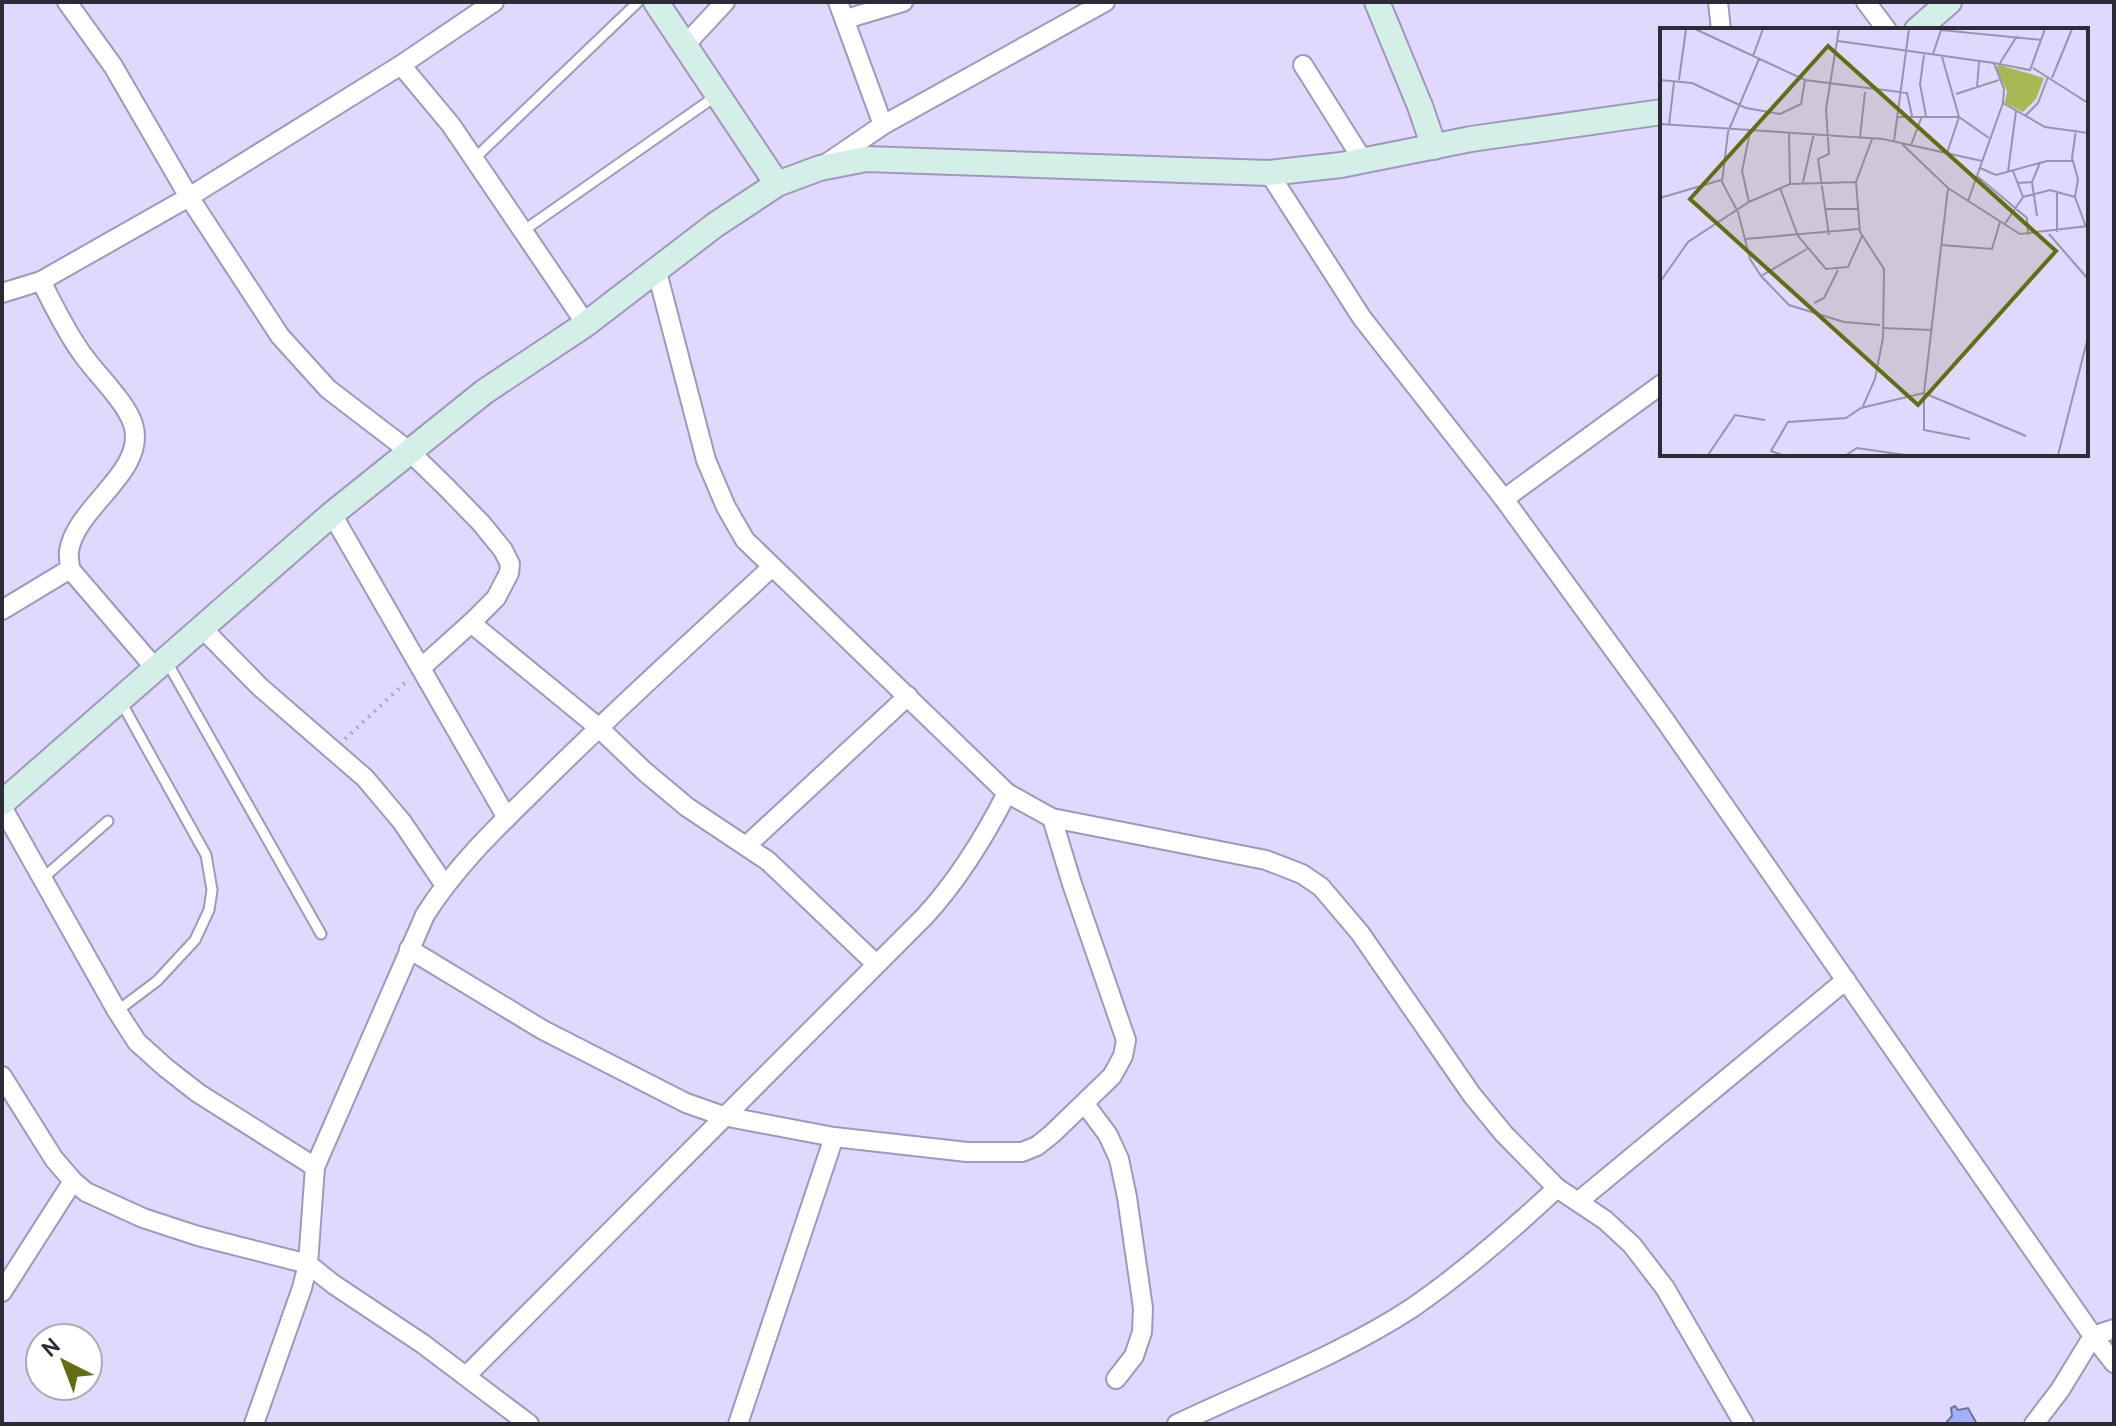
<svg xmlns="http://www.w3.org/2000/svg" width="2116" height="1426" viewBox="0 0 2116 1426" font-family="Overpass,sans-serif">
	<rect width="100%" height="100%" fill="#e1d8fd"/>
	<path fill="#a3aff7" stroke="#6c7393" stroke-width="2" d="M1955,1406L1958,1410L1968,1408L1977,1424H1945L1952,1416L1951,1408Z"/>
	<g fill="none" stroke-linecap="round" stroke-linejoin="round">
		<defs>
			<g id="lane">
				<path d="M474,159L638,2"/>
				<path d="M523,231L716,96"/>
				<path d="M167,662L321,934"/>
				<path d="M42,879L108,821"/>
				<path d="M117,1011L157,981L195,940L209,910L212,890L206,855L120,700"/>
			</g>
			<g id="street">
				<path d="M67,2L113,66L189,197L280,336L328,389L409,451L445,486L481,523L503,550L510,564L509,573L496,598L471,623L598,727L644,771L687,807L768,861L876,964"/>
				<path d="M838,2L883,125"/>
				<path d="M1718,2L1721,30"/>
				<path d="M1866,2L1887,30"/>
				<path d="M846,19L903,2"/>
				<path d="M685,45L725,2"/>
				<path d="M401,65L451,125L586,324"/>
				<path d="M1303,65L1364,162"/>
				<path d="M827,163L883,125L1105,2"/>
				<path d="M1269,173L1362,318L1504,499L1664,719L2093,1336L2060,1390L2034,1424"/>
				<path d="M657,272L706,460L726,507L745,540L1007,793L1052,818L1266,860L1302,874L1321,887L1360,933L1472,1095L1504,1134L1557,1188L1605,1220L1632,1245L1665,1288L1744,1424"/>
				<path d="M2,293L41,281L189,197L401,65L494,2"/>
				<path d="M1504,499L1662,384"/>
				<path d="M332,514L507,818"/>
				<path d="M70,569L155,668"/>
				<path d="M2,610L70,569C70,563 68,556 69,551C76,506 148,471 133,424C126,402 97,375 83,355C66,332 54,306 41,281"/>
				<path d="M201,627L260,687L365,778L402,822L444,884"/>
				<path d="M422,667L471,623"/>
				<path d="M2,807L117,1011L137,1042L166,1068L198,1093L315,1167"/>
				<path d="M746,846L908,696"/>
				<path d="M409,949L543,1030L686,1103L723,1116L834,1137L967,1152H1022L1037,1146L1052,1134L1112,1076L1123,1056L1126,1040L1072,884L1052,818"/>
				<path d="M2,1076L54,1159L73,1181L86,1192L143,1218L198,1236L308,1264L333,1284L423,1344L529,1424"/>
				<path d="M1085,1104L1108,1135L1119,1159L1127,1197L1143,1308L1142,1332L1134,1356L1116,1379"/>
				<path d="M1579,1201L1846,980"/>
				<path d="M2,1292L73,1181"/>
				<path d="M2114,1329L2093,1336L2114,1363"/>
				<path d="M466,1376L925,916C959,879 984,838 1007,793"/>
				<path d="M254,1424L302,1288L308,1264L315,1167L425,915C456,866 497,827 538,787C614,711 693,640 771,568"/>
				<path d="M738,1424L834,1137"/>
				<path d="M1177,1424C1255,1387 1340,1355 1412,1308C1464,1272 1511,1231 1557,1188"/>
			</g>
			<g id="secondary">
				<path d="M656,2L777,184"/>
				<path d="M1377,2L1420,106L1434,147"/>
				<path d="M1917,30L1949,2"/>
				<path d="M2,803L332,514L484,392L586,324L715,225L777,184L820,168L866,159L1269,173L1341,165L1471,139L1662,112"/>
			</g>
		</defs>
		<use href="#lane" stroke="#a098bb" stroke-width="13"/>
		<use href="#street" stroke="#a098bb" stroke-width="22"/>
		<use href="#secondary" stroke="#a098bb" stroke-width="28"/>
		<path stroke="#aaa3c1" stroke-width="4" stroke-dasharray="2 6" stroke-linecap="butt" d="M345,739L409,679"/>
		<use href="#lane" stroke="#fff" stroke-width="9"/>
		<use href="#street" stroke="#fff" stroke-width="18"/>
		<use href="#secondary" stroke="#d4eee8" stroke-width="24"/>
	</g>
	<g transform="translate(1660 28)">
		<rect width="428" height="428" fill="#e1d8fd"/>
		<path d="M339,37L384,50L376,71L363,84L345,75L347,63L335,40Z" fill="#a9b754"/>
		<path fill="none" stroke="#9993af" stroke-width="2" d="M35,1L145,52L247,65L252,88M178,13L334,35M273,26L281,2L382,12M264,27L260,56L266,88M93,28L103,1M282,29L299,89L287,125M99,31L68,104L62,154L78,184L90,231L101,248L147,221M340,35L357,8M373,40L428,75M392,50L412,1M0,52L32,55L86,80L120,86L141,76L145,52M19,52L26,1M317,59L319,34M296,66L339,52M343,75L385,99L428,105M365,88L378,75L388,49M237,89H299L329,110M0,96L223,111L322,133M9,97L14,54M416,102L412,130L418,151L415,169L426,199M129,105L130,156M200,109L205,64M234,113L249,1M242,116L288,160L360,206L428,198M251,117L262,88M320,140L336,147L387,133H412M348,144L356,83M317,148L367,190L368,207M143,154L154,105M372,154L377,188M357,155L372,154L380,135M120,160L138,208L166,241L188,239L202,208M363,169L390,162L415,169M0,170L61,152M308,173L343,75L344,61L334,35L370,42L385,1M89,174L82,143L90,104M166,181H198M344,197L363,169L353,143M397,204V164M389,206L428,251M169,207L158,131L169,126L166,81L179,1M85,211L199,201M282,217L332,221L340,194M101,248L129,277L184,294L220,297M0,254L28,214L89,174L130,156L196,154M154,275L164,270L178,242M222,300L272,302M203,378L215,351L223,310L224,241L200,204L196,154L212,111M310,411L264,402V365L366,408M48,427L75,387L105,392M122,427L111,423L128,394L186,390L201,380L264,365L288,160M186,427L197,420L245,427M398,427L428,309"/>
		<path fill="#636d14" fill-opacity="0.15" stroke="#636d14" stroke-width="4" d="M168,18L396,223L258,377L30,171Z"/>
		<rect width="428" height="428" fill="none" stroke="#2e2b39" stroke-width="4"/>
	</g>
	<rect width="2116" height="1426" fill="none" stroke="#2e2b39" stroke-width="8"/>
	<g transform="translate(64 1362) rotate(318)"><circle r="38" fill="#ffffff" stroke="#abaab0" stroke-width="2"/>
	<path d="M0-6L14 30L0 20L-14 30Z" fill="#636d14"/>
	<text y="-12" font-size="22" font-weight="bold" text-anchor="middle" fill="#2e2b39">N</text>
	</g>
</svg>
